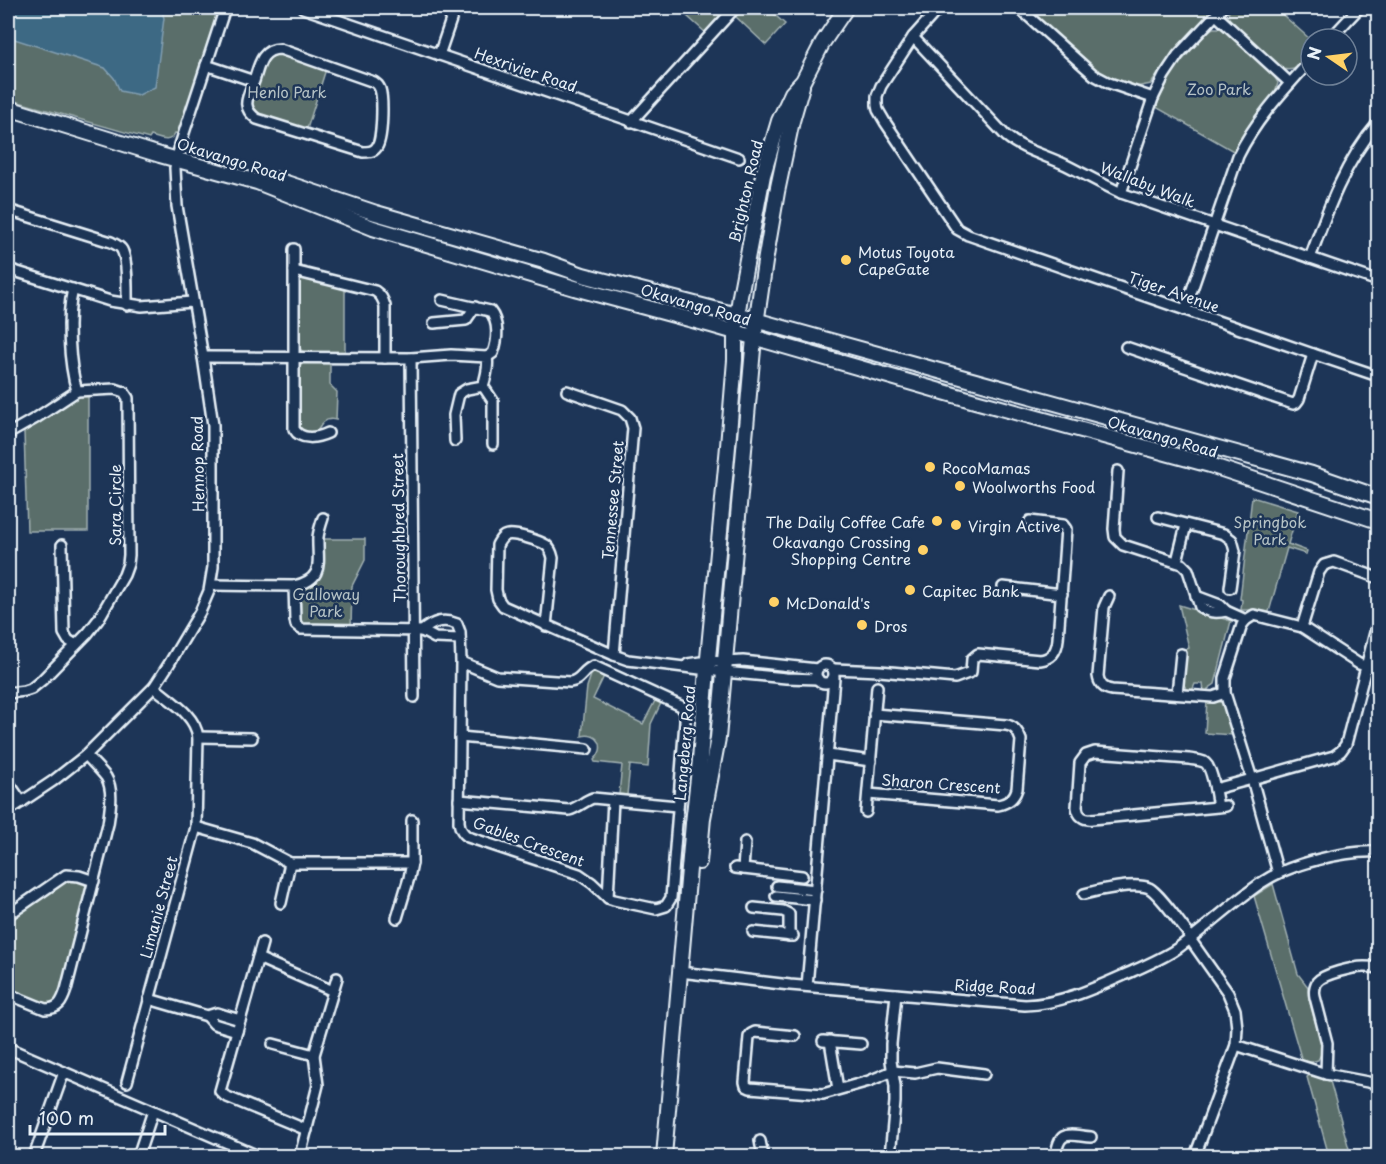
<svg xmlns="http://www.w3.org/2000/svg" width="1386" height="1164" viewBox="0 0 1386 1164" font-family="'Playpen Sans',sans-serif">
	<rect width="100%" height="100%" fill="#1d3557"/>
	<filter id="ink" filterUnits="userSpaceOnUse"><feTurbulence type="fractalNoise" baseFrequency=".0167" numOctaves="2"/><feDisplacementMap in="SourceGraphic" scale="12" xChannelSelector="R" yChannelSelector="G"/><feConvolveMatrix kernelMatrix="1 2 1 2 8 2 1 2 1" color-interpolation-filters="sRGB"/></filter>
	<g filter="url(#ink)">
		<g fill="#5a6e6a" stroke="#a1b0b1" stroke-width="1.5">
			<path d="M8,8H222L179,134L175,133C170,144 161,139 151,136L149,139L8,99Z"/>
			<path d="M678,8H729L706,33Z"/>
			<path d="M744,8H767L785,24L766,45L735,16Z"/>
			<path d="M1026,8H1215L1167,61L1151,84L1136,87L1100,73Z"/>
			<path d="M1230,8H1275L1311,40V53C1303,62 1296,73 1283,69L1231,24L1228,15Z"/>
			<path d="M1213,28H1220L1226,31L1273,74L1278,83L1275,92L1252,121L1235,152L1156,107L1172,72L1208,31Z"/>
			<path d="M275,54H281L326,69L306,132L259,117L252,111V101L265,62L269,57Z"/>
			<path d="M305,277L345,288V353H307L302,351L298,345V283L301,279Z"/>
			<path d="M330,361V385L337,392L336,420C325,417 321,424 317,432L305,434L298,428L299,368L303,363L306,362Z"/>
			<path d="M88,394V531H27L24,431L74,398Z"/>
			<path d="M1252,497L1298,511L1288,544L1307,551L1306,554L1287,548L1269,612L1257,610H1241L1242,600L1240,599Z"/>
			<path d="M321,539H365V560L352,586L351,626L304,625C298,619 296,599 301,592C305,587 312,583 317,579Z"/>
			<path d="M1179,605L1231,621L1215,684L1208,689V692H1204L1203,684H1195L1192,691L1187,689L1183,684L1185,650L1189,648Z"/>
			<path d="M596,670L605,674L593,699L643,724L656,699L662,701L651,724L648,767L630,765L627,795L619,794L622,765L595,762L594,760C607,748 599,732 582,736L587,687L592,672L596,673Z"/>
			<path d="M1207,700L1219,701L1223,704L1233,735L1205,733Z"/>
			<path d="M73,879L84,883L88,889L60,998L58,1001L48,1006L8,989V919L63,881Z"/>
			<path d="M1273,884L1298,974L1308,987L1309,999L1321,1042V1054L1318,1060L1312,1062L1302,1061L1254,896Z"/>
			<path d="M1310,1075L1330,1081L1351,1156H1329L1307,1077Z"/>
		</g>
		<path fill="#3e6984" stroke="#829fb2" stroke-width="1.5" d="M8,8H161L164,18L155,87L139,95L120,91L114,78L105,68L8,37Z"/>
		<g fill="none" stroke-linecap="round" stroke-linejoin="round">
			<defs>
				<g id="street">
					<path d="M303,8L739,158"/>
					<path d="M939,8L913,37L881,86L877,96V105L878,110L885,122L957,229L968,235L1313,354L1378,376"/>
					<path d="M1019,8L1094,75L1109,83L1153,98"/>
					<path d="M1216,15L1290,83"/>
					<path d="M913,37L1006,136C1023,150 1045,155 1066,165C1084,174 1102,184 1121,193L1378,281"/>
					<path d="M1330,39L1359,8"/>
					<path d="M439,55L455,8"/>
					<path d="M206,65L254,81C248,97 240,107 257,119L363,152C368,152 373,152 376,148C383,141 383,98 380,89C378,85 378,85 374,82L280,49C261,49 259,66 254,81"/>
					<path d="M631,122L735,8"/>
					<path d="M1121,193L1153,98L1164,76L1178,55L1222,8"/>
					<path d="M8,210L111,242C115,244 120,246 122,250C128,261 127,292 127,305"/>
					<path d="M294,249V429C301,441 317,438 328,433"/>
					<path d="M1310,258C1327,211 1345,161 1378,123"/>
					<path d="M8,269L110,301L142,306L192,302"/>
					<path d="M294,271L375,291C381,295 383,299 385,306V358"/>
					<path d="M73,289C66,317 69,364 77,391"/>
					<path d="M442,300L490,311C499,322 498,340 493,353L487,357"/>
					<path d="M1185,310L1238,156C1256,119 1284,90 1311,60"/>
					<path d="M434,323L466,320L475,307"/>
					<path d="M1126,347L1293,404L1296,403L1299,399L1313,354"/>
					<path d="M203,357L411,358L451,355L487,357C489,367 486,377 483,386L493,401V444"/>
					<path d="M411,358L414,697"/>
					<path d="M567,391L622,410L630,418L633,428L614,655"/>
					<path d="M1378,413L1377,421L1378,427"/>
					<path d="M8,434L36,418L77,391L115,389L124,392L128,398L129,555L128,564L124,575L98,620L88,633L42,680L31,689L25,691L8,693"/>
					<path d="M455,441L454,415L459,394L467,389L483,386"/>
					<path d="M1118,471L1114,529L1115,537L1123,545L1182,564L1188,570L1200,607C1208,613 1217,613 1226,611"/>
					<path d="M1158,517L1224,534L1232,540L1235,551L1230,588"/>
					<path d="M62,545L64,633L68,640L76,645"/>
					<path d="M1177,561L1186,525"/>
					<path d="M211,585L294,586C326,579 317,561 318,537C319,530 321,524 323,518"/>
					<path d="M294,586L295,620L296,625L301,629L422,631C433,622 443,618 457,624L460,632L461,662L459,822C460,829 462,833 468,837L579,874L592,883L608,898L614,900L656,909L666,906L671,898L685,722V712L681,706L594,666C583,669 581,681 570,682L497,677L461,662"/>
					<path d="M1003,587L1062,594"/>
					<path d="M1109,596L1104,607L1098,676C1099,684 1104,689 1112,690L1213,697L1225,693"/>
					<path d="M1196,596L1220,605L1226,611L1246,620"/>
					<path d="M546,626L553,558C552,553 551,549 546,545C540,541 515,533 507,535C502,536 500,540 497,545L496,590L498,599L503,606L614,655L628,660L724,672L786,678L818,679"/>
					<path d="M1302,627L1319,572L1324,565L1334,562L1378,578"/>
					<path d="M422,631L435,638L460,639"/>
					<path d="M688,664L708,661L725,662L743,661L817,669"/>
					<circle cx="825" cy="674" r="9"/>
					<path d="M834,669L880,671L955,678L971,672L972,659L978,654L1040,660C1053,658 1057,650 1058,639L1066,529L1063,525L1030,521"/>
					<path d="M1177,694L1181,654"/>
					<path d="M198,737L252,738"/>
					<path d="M460,737L587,749"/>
					<path d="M828,755L871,761"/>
					<path d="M8,782L22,802"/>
					<path d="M1215,789L1252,779L1334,756L1341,751L1346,744L1378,621"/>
					<path d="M868,794L998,805C1008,803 1014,799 1017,789L1021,740C1018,731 1014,726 1006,725L874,714"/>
					<path d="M459,800L569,810C578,808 584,801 593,798L677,806"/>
					<path d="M1218,807C1216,797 1213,767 1204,762C1199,760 1194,760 1189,759L1095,752L1086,755L1080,763L1077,807C1078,816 1084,820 1092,819L1218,807L1226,806"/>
					<path d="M8,811L53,781L86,755L154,687L169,664L200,612L209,591L213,567V425L203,357L177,206L175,168L180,145L225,8"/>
					<path d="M866,812L877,687"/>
					<path d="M196,827L252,843L290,863H412"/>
					<path d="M735,868L802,876"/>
					<path d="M743,869L745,842"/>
					<path d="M1278,873L1252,779L1225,693V678L1242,625L1246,620L1254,615L1302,627L1359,664L1378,670"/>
					<path d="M777,886L816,890"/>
					<path d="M1084,894C1098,890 1136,882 1149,888C1160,894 1178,921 1187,932L1190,939L1228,993L1235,1010L1237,1028L1236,1045L1195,1156"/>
					<path d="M776,896L815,900"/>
					<path d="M608,898L613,800"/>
					<path d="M281,903L290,863"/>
					<path d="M754,908L783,911L789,914V936"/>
					<path d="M8,915L66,875L79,876L94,881"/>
					<path d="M397,918L409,878L412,863V820"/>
					<path d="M753,932L793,936"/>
					<path d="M262,943L220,1091L225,1096L307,1130"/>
					<path d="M258,958L333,991"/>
					<path d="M680,972L790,985L1025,1005C1063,1004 1099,986 1133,971C1148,964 1164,958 1178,948C1206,928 1232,903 1261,883C1289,864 1345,850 1378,852"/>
					<path d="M807,986L834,678"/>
					<path d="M8,994L45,1009C59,1009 62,1002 66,990L108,824C110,810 114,790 106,777C100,769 92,762 86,755"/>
					<path d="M149,999L207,1016L214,1024L237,1031"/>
					<path d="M207,1016L217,1013L240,1020"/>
					<path d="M795,1036L755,1032L751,1034L749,1037L745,1082L746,1086L750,1088L823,1094L869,1081L893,1071L915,1073L937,1068L984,1074"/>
					<path d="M823,1041L861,1044"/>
					<path d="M830,1041L838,1089"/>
					<path d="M273,1044L314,1055"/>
					<path d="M1236,1045L1326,1074L1378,1084"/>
					<path d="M8,1048L258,1156"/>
					<path d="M1326,1074L1327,1043L1315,997C1314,992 1314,987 1317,982C1323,974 1353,967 1364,967C1369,967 1374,967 1378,968"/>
					<path d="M127,1082L196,827L198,737C195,714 170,701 154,687"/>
					<path d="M760,1141L763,1156"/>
					<path d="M302,1148L318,1085L314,1055L337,978"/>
					<path d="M34,1156L64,1072"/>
					<path d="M138,1156L153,1111"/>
					<path d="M890,1156L895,1102V1086L891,1061V1044L896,994"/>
					<path d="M1056,1156C1059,1129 1068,1135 1091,1137"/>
				</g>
				<g id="secondary">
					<path d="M8,108L160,155L257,182L373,228L578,289L711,325L975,401L1210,465L1378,521"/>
					<path d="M274,179L376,213L544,261L583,275L737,315L1312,474L1378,497"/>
					<path d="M699,862L703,818L718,738L720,717L754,338L765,262L777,192L792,121L802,86"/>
					<path d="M664,1156L693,823L700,760L707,669L728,446L735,360V332L740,296L763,175L779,121L792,93L803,81L823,42L846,8"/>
				</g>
			</defs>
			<use href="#street" stroke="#e8f1f8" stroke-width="14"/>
			<use href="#secondary" stroke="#e8f1f8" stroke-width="18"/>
			<use href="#street" stroke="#1d3557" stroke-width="9"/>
			<use href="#secondary" stroke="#1d3557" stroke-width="14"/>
		</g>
	</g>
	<g fill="#ffd166" stroke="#1d3557" stroke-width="2">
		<circle cx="846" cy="260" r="6"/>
		<circle cx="930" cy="467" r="6"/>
		<circle cx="960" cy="486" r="6"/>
		<circle cx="937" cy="521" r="6"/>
		<circle cx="956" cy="525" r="6"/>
		<circle cx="923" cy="550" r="6"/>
		<circle cx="910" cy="590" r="6"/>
		<circle cx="774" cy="602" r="6"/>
		<circle cx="862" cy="625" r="6"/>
	</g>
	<g text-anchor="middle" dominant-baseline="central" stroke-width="5" stroke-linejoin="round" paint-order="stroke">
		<g font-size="15" fill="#e8f1f8" stroke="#1d3557">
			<text transform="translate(526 69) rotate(19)">Hexrivier Road</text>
			<text transform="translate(232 159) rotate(17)">Okavango Road</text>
			<text transform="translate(1148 184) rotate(21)">Wallaby Walk</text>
			<text transform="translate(745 191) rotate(-77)">Brighton Road</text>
			<text transform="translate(1174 291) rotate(19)">Tiger Avenue</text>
			<text transform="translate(696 304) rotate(16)">Okavango Road</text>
			<text transform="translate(1163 436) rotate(16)">Okavango Road</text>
			<text transform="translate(197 464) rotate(-91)">Hennop Road</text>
			<text transform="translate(612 500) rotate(-85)">Tennessee Street</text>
			<text transform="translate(114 505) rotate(-90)">Sara Circle</text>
			<text transform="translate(398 528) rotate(-91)">Thoroughbred Street</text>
			<text transform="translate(684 743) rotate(-85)">Langeberg Road</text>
			<text transform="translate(941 783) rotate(4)">Sharon Crescent</text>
			<text transform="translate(529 841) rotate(20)">Gables Crescent</text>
			<text transform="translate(158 907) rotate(-75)">Limanie Street</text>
			<text transform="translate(995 986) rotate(3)">Ridge Road</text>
		</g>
		<g font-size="15" fill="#b6c3c6" stroke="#1d3557">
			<text x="1219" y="88">Zoo Park</text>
			<text x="287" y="91">Henlo Park</text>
			<text x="1270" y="521">Springbok<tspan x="1270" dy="17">Park</tspan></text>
			<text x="326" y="593">Galloway<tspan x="326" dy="17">Park</tspan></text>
		</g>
		<g font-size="15" fill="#e8f1f8" stroke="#1d3557" text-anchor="start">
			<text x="858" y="251">Motus Toyota<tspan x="858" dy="17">CapeGate</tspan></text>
			<text x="942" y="467">RocoMamas</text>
			<text x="972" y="486">Woolworths Food</text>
			<text x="925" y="521" text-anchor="end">The Daily Coffee Cafe</text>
			<text x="968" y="525">Virgin Active</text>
			<text x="911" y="541" text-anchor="end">Okavango Crossing<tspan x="911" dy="17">Shopping Centre</tspan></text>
			<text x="922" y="590">Capitec Bank</text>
			<text x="786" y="602">McDonald's</text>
			<text x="874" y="625">Dros</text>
		</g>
	</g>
	<rect width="1386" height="1164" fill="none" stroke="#1d3557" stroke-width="30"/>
	<rect x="15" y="15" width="1356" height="1134" fill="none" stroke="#e8f1f8" stroke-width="2" filter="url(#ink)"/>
	<g transform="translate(1329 57) rotate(284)"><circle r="28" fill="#1d3557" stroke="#6e8097" stroke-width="1.5"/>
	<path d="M0-4.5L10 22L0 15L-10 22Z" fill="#ffd166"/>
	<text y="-9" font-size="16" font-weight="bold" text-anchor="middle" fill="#e8f1f8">N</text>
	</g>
	<path d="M30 1125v9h135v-9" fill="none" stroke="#e8f1f8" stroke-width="3"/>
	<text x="39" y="1125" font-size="18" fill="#e8f1f8" stroke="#1d3557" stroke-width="4.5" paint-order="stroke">100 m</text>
</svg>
